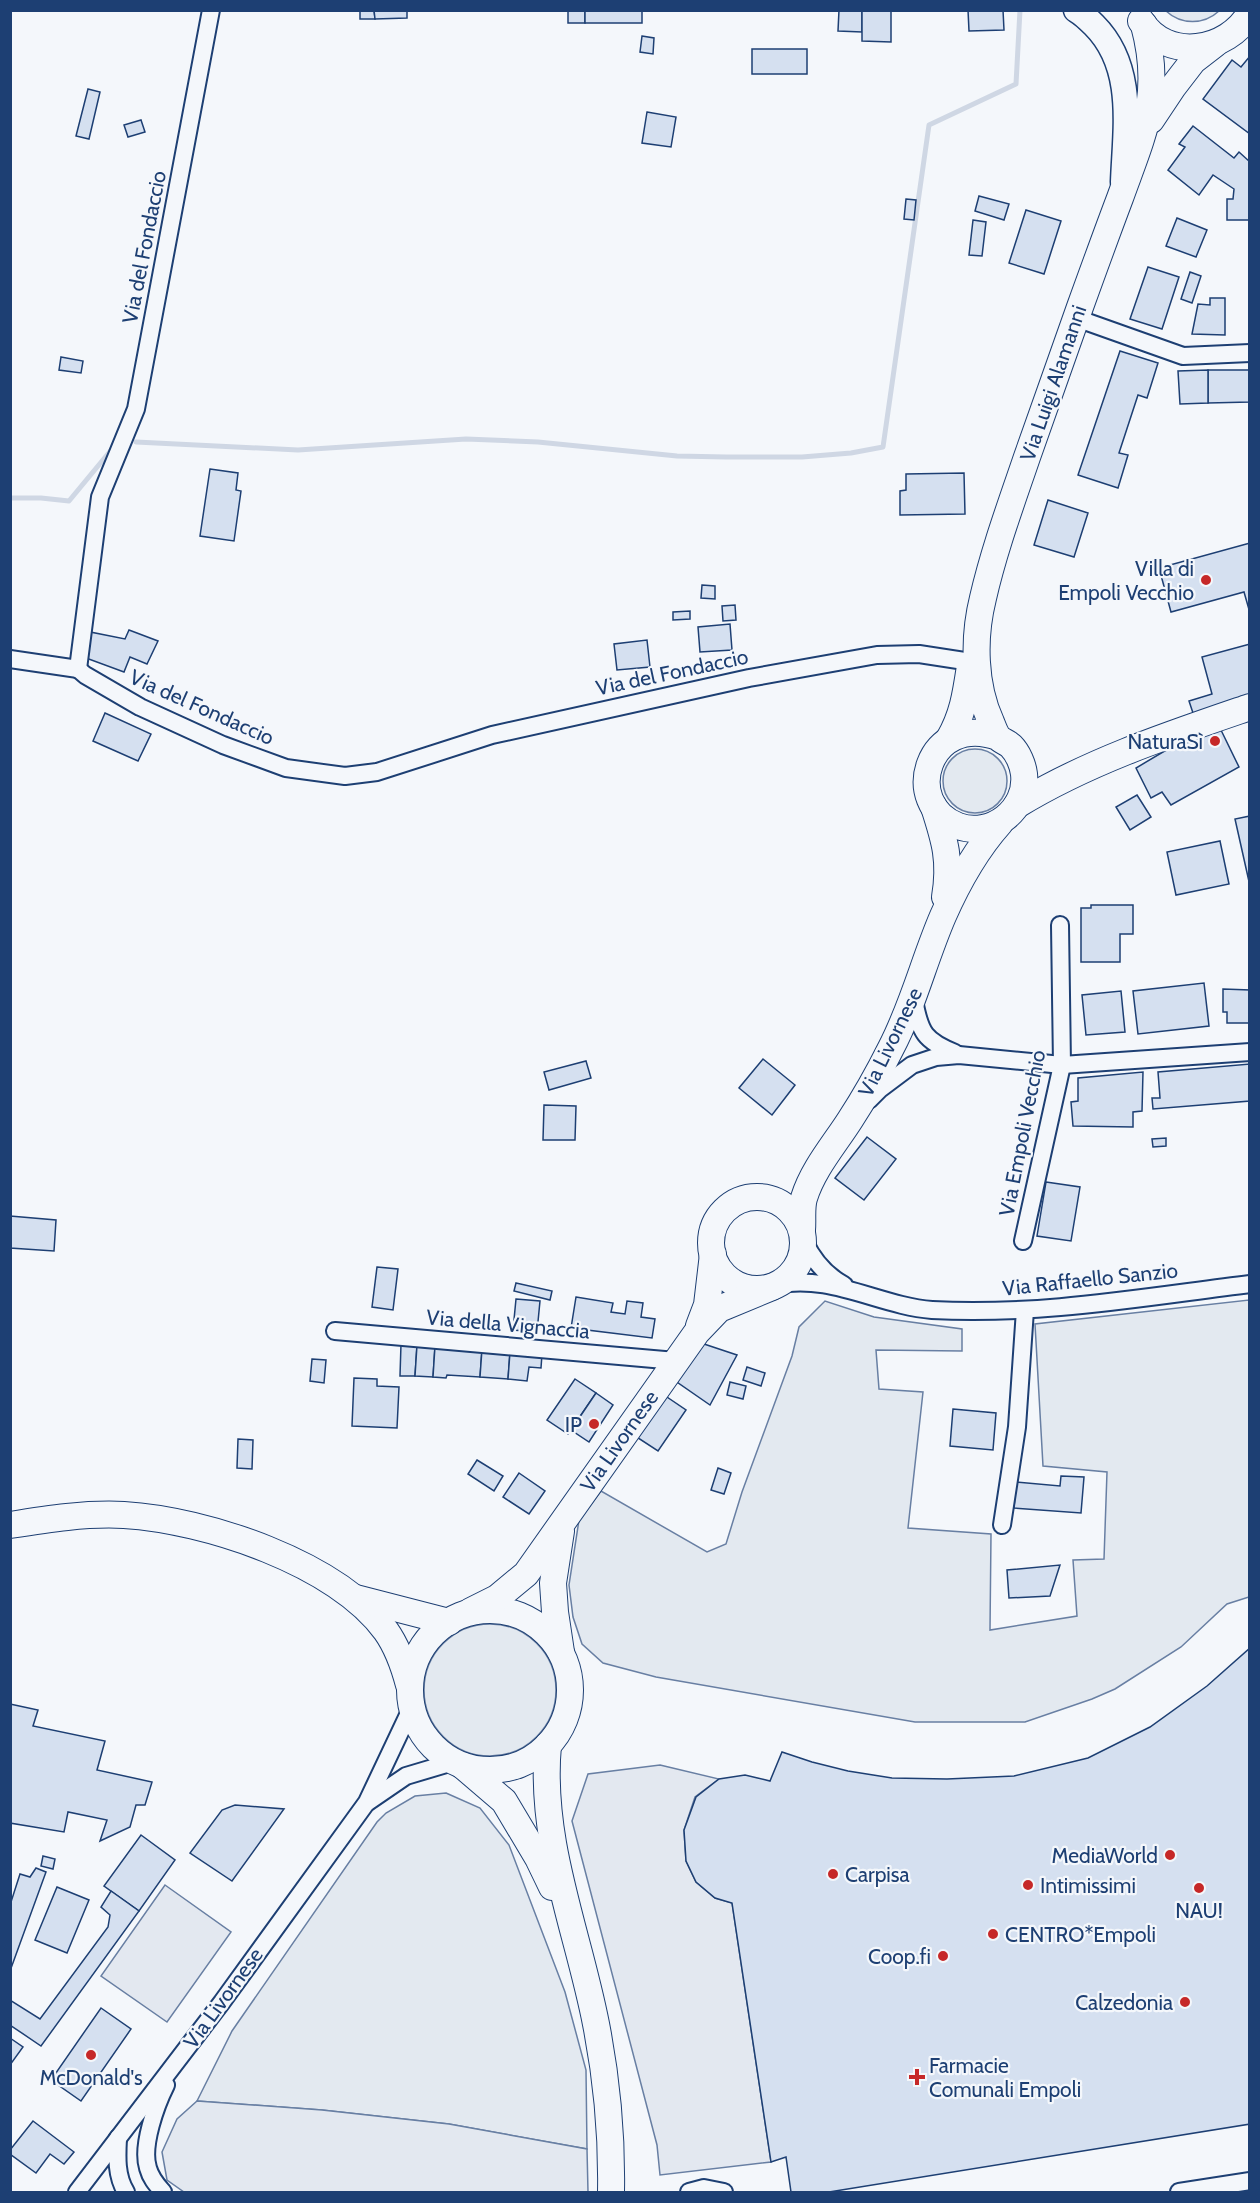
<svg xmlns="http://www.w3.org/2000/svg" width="1260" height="2203" viewBox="0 0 1260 2203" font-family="Cabin,sans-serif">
	<rect width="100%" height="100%" fill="#f4f7fb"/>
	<g fill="#e3e9f0" stroke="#687fa3" stroke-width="1.5">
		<path d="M1166,11H1219C1204,25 1181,25 1166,11Z"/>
		<circle cx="975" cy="781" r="32"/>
		<path d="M1249,1300V1597L1227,1604L1181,1647L1115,1689L1092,1699L1025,1722H915L656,1677L603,1663L582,1644L573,1617L569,1585L579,1520L601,1491L707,1552L726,1544L742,1492L792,1356L799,1327L825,1301L874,1317L962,1329V1351L876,1350L879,1389L923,1392L908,1528L991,1534L990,1630L1077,1616L1073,1560L1104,1559L1107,1472L1043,1466L1035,1324Z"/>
		<circle cx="490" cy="1690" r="66"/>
		<path d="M446,1793L480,1808L509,1845L565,1992L586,2070L587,2149L449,2124L322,2110L197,2101L232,2031L377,1822L386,1813L415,1796Z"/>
	</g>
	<g fill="#e3e8f0" stroke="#687fa3" stroke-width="1.5">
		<path d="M660,1765L719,1779L695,1797L684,1830L686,1861L696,1882L715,1898L732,1903L771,2162L660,2175L657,2145L572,1821L588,1774Z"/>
		<path d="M165,1885L231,1932L167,2022L101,1976Z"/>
		<path d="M197,2101L322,2110L449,2124L587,2149L588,2192H184L167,2180L162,2152L177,2119Z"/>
	</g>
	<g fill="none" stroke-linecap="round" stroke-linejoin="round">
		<g stroke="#cfd7e4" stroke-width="5">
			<path d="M136,442L298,450L466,439L538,442L677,456L726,457H802L851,453L883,447L929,125L1016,84L1020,10"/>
			<path d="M10,498H41L69,501L112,449"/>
		</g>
	</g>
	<g fill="#d5e0f0" stroke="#1d3f73" stroke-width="1.5">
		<path d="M360,10H374L375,19H360Z"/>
		<path d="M374,10H407V18L375,19Z"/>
		<rect x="568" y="10" width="17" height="13"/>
		<rect x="585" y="10" width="57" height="13"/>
		<path d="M839,10H862V32L838,31Z"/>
		<path d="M862,10H891V42L862,41Z"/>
		<path d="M968,10H1003L1004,30L969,31Z"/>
		<path d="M642,36L654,38L653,54L640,52Z"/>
		<rect x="752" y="49" width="55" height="25"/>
		<path d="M1250,56V134L1203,99L1232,60L1241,67Z"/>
		<path d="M88,89L100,92L89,139L76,136Z"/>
		<path d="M647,112L676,117L671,147L642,143Z"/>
		<path d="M141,120L145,132L128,137L124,125Z"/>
		<path d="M1193,126L1234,158L1239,152L1250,162V220H1227V199H1233L1234,189L1213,175L1199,195L1168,170L1185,147L1179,144Z"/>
		<path d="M979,196L1009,204L1004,220L975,211Z"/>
		<path d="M906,199L916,200L914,220L904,219Z"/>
		<path d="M1026,210L1061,221L1044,274L1009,263Z"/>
		<path d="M1177,218L1207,230L1196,257L1166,246Z"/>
		<path d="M973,220L986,222L982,256L969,255Z"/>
		<path d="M1148,267L1179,277L1162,329L1130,319Z"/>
		<path d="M1190,272L1201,276L1192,303L1181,299Z"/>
		<path d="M1210,298H1225V335L1192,334L1198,304L1210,305Z"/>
		<path d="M1120,351L1158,363L1147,398L1138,395L1119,453L1128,455L1118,488L1078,475Z"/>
		<path d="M61,357L83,361L81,373L59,370Z"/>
		<path d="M1208,370H1250V402L1208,403Z"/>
		<path d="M1208,370V403L1180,404L1178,371Z"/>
		<path d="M210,469L238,473L236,490L241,491L234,541L200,536Z"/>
		<path d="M964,473L965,514L900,515V491L906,490V474Z"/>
		<path d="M1048,500L1088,513L1074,557L1034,545Z"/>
		<path d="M1250,543V613L1244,592L1171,612L1159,568Z"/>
		<path d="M702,585L715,586V599L701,598Z"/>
		<path d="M735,605L736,620L723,621L722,606Z"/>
		<path d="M690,611V619L673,620V612Z"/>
		<path d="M730,624L732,650L700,652L698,627Z"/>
		<path d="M129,630L158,641L147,664L130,657L124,672L86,658L90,632L125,639Z"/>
		<path d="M647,640L650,667L617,670L614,644Z"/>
		<path d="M1250,644V699L1195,719L1189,701L1212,694L1202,657Z"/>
		<path d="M105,713L151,734L138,761L93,741Z"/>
		<path d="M1219,726L1239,767L1171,805L1162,792L1151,798L1136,768L1168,749Z"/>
		<path d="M1137,795L1151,817L1130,830L1116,807Z"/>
		<path d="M1250,816V886L1235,819Z"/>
		<path d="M1220,841L1229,884L1176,895L1167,852Z"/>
		<path d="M1091,905H1133V934H1120V962H1081V908H1091Z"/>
		<path d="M1204,983L1209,1026L1138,1034L1133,991Z"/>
		<path d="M1223,989L1250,990V1023H1227V1012H1223Z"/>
		<path d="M1121,991L1125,1032L1086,1035L1082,995Z"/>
		<path d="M763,1059L795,1085L772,1115L739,1088Z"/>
		<path d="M586,1061L591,1078L549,1090L544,1072Z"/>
		<path d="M1250,1064V1101L1153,1109L1152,1098H1160L1158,1072Z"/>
		<path d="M1143,1072L1142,1111L1133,1112V1127L1073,1126L1071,1102L1078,1101V1078Z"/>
		<path d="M544,1105L576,1106L575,1140H543Z"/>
		<path d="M867,1137L896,1159L864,1200L835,1178Z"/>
		<path d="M1166,1138V1146L1153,1147L1152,1139Z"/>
		<path d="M1046,1182L1080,1187L1071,1241L1037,1236Z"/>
		<path d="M10,1216L56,1220L54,1251L10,1248Z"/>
		<path d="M377,1267L398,1269L393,1310L372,1307Z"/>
		<path d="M516,1283L552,1291L550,1300L514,1291Z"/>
		<path d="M576,1297L613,1303L611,1312L625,1314L627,1301L643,1303L641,1317L655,1319L652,1338L571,1328Z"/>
		<path d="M516,1299L540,1301L537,1332L513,1330Z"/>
		<path d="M698,1342L737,1355L710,1405L674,1380Z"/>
		<path d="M401,1344L417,1345L415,1376H400Z"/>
		<path d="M417,1345L435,1346L433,1377L415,1376Z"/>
		<path d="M435,1346L482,1349L480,1377L447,1375L446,1378L433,1377Z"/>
		<path d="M482,1349L510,1352L508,1379L480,1377Z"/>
		<path d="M510,1352L542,1354L541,1368L529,1367L527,1381L508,1379Z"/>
		<path d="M312,1359L326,1360L324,1383L310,1381Z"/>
		<path d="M747,1367L765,1373L761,1386L743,1380Z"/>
		<path d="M354,1378L377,1379V1386L399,1387L397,1428L352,1426Z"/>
		<path d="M575,1379L596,1393L568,1434L547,1420Z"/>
		<path d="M730,1382L746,1386L743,1399L727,1395Z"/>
		<path d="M596,1393L613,1405L589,1442L571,1430Z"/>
		<path d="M661,1393L686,1410L658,1451L632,1434Z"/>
		<path d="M953,1409L996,1413L993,1450L950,1446Z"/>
		<path d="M238,1439L253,1440L252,1469L237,1468Z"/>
		<path d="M477,1460L503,1476L494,1491L468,1474Z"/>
		<path d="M718,1468L731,1473L724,1494L711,1490Z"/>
		<path d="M519,1473L545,1491L529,1514L503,1497Z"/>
		<path d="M1061,1476L1084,1477L1081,1513L1014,1508L1016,1482L1060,1486Z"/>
		<path d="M1060,1565L1050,1596L1009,1598L1007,1570Z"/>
		<path d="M1250,1648V2124L829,2192H791L786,2157L771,2162L732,1903L715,1898L696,1882L686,1861L684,1830L696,1797L719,1779L745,1775L770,1781L782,1752L812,1762L848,1771L892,1778L947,1779L1014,1776L1088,1758L1150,1727L1207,1686Z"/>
		<path d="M10,1704L38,1710L33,1726L105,1741L97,1770L152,1782L145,1805H136L130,1827L100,1841L107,1820L68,1812L64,1832L10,1823Z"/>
		<path d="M235,1805L284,1809L232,1881L190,1853L222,1810Z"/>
		<path d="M141,1835L175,1860L139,1911L104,1886Z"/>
		<path d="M43,1856L55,1859L53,1869L41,1866Z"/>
		<path d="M36,1868L46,1872L10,1971V1905L20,1874L30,1877Z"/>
		<path d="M57,1887L89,1900L67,1953L35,1940Z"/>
		<path d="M111,1891L139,1911L41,2046L10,2025V2000L40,2019L108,1927L110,1915L101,1907Z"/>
		<path d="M101,2008L131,2029L81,2101L51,2080Z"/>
		<path d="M10,2038L23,2047L10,2065Z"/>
		<path d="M33,2121L74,2152L64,2164L50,2154L36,2173L10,2154V2150Z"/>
	</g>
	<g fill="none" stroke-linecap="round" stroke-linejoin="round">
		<defs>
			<g id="street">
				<path d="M1076,318L1183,356L1250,353"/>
				<path d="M10,659L78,669"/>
				<path d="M78,669L85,675L140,707L223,745L286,768L345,776L377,772L492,735L749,678L877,655L919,654L971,662"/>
				<path d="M78,669L100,497L136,409L211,10"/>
				<path d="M914,1000C920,1033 925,1041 955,1053"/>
				<path d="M869,1100L880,1089L912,1065L936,1057L959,1055L1062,1065L1250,1052"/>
				<path d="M804,1241C813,1260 825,1275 844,1285"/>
				<path d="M1023,1241L1062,1065L1060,925"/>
				<path d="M776,1285C829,1273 880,1306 932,1310C1038,1316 1144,1297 1250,1284"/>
				<path d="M335,1331L676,1361"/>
				<path d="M1002,1525L1017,1427L1025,1310"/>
				<path d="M368,1802L406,1776L453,1762"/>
				<path d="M118,2138C117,2157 116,2176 126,2192"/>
				<path d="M77,2192L222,2002L367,1802L411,1709"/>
				<path d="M163,2192C157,2185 151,2179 148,2168C141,2146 156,2105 166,2085"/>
				<path d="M689,2192L704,2188L724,2192"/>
				<path d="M1179,2192L1250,2181"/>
			</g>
			<path id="secondary" d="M1076,10C1083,14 1088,19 1094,25C1136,67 1125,128 1123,182"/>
			<g id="primary">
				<path d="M1141,21C1167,62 1228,52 1250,13"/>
				<path d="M1151,120L1173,87L1193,61L1215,44"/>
				<path d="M998,737C928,712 900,804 958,826C991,838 1028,810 1024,774C1023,765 1018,753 1011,746C1007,742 1001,741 998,737C995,733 993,727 991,722C974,685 973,638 983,598C994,550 1011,504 1027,457C1045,407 1062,357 1080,307C1093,271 1106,235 1120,198C1143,134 1163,95 1144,25"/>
				<path d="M949,739C963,715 966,693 970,666"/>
				<path d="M1017,805C1089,761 1171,734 1250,707"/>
				<path d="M934,807C945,841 951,861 945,897"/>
				<circle cx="757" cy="1243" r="46"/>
				<path d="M802,1230C803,1220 801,1208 804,1198C813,1169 834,1145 850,1120C865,1097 879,1072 891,1048C913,1006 924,960 943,916C958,882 975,851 1000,823"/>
				<path d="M699,1326L707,1305L713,1254"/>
				<path d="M10,1525C48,1519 86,1513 124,1515C206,1520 337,1563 386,1631C398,1648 404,1666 409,1685"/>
				<path d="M561,1531L553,1583L555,1612L561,1652"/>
				<path d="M356,1598L449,1622"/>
				<circle cx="490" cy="1690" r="80"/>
				<path d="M471,1611L497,1598L526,1574L697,1332L719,1309L772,1287"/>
				<path d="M548,1745C539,1842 578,1931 596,2024C607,2080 612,2135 611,2192"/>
				<path d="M463,1766L504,1801L538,1858L552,1887"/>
			</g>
		</defs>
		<use href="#street" stroke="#1d3f73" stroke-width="20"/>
		<use href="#secondary" stroke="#1d3f73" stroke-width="27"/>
		<use href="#primary" stroke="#1d3f73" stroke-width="28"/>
		<use href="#street" stroke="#f4f7fb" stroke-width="16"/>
		<use href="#secondary" stroke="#f4f7fb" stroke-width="24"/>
		<use href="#primary" stroke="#f4f7fb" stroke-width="26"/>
	</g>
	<g fill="#c62828" stroke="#f4f7fb" stroke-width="2">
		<circle cx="1206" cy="580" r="6"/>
		<circle cx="1215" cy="741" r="6"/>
		<circle cx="594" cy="1424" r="6"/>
		<circle cx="1170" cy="1855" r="6"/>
		<circle cx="833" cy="1874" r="6"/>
		<circle cx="1028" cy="1885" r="6"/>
		<circle cx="1199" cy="1888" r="6"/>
		<circle cx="993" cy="1934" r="6"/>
		<circle cx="943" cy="1956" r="6"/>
		<circle cx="1185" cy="2002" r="6"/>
		<circle cx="91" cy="2055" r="6"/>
		<path d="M914 2068h6v6h6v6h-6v6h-6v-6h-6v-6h6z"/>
	</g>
	<g text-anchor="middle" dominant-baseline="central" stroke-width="4.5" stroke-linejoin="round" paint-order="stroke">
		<g font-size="21" fill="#1d3f73" stroke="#f4f7fb">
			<text transform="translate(144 247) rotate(-79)">Via del Fondaccio</text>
			<text transform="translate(1053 383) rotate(-71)">Via Luigi Alamanni</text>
			<text transform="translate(672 672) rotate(-12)">Via del Fondaccio</text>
			<text transform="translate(202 707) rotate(24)">Via del Fondaccio</text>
			<text transform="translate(890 1042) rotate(-64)">Via Livornese</text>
			<text transform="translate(1022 1133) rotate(-79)">Via Empoli Vecchio</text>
			<text transform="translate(1090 1279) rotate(-6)">Via Raffaello Sanzio</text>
			<text transform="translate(508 1324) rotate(5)">Via della Vignaccia</text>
			<text transform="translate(619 1441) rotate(-55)">Via Livornese</text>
			<text transform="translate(223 1998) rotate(-54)">Via Livornese</text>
		</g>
		<g font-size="21" fill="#1d3f73" stroke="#f4f7fb" text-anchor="end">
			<text x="1194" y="568">Villa di<tspan x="1194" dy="24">Empoli Vecchio</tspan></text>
			<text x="1203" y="741">NaturaSì</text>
			<text x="582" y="1424">IP</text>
			<text x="1158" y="1855">MediaWorld</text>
			<text x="845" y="1874" text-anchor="start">Carpisa</text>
			<text x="1040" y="1885" text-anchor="start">Intimissimi</text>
			<text x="1199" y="1910" text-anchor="middle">NAU!</text>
			<text x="1005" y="1934" text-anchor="start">CENTRO*Empoli</text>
			<text x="931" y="1956">Coop.fi</text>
			<text x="1173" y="2002">Calzedonia</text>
			<text x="929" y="2065" text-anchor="start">Farmacie<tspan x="929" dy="24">Comunali Empoli</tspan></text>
			<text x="91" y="2077" text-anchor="middle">McDonald's</text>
		</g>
	</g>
	<rect width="1260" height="2203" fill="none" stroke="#1d3f73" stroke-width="24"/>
</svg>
